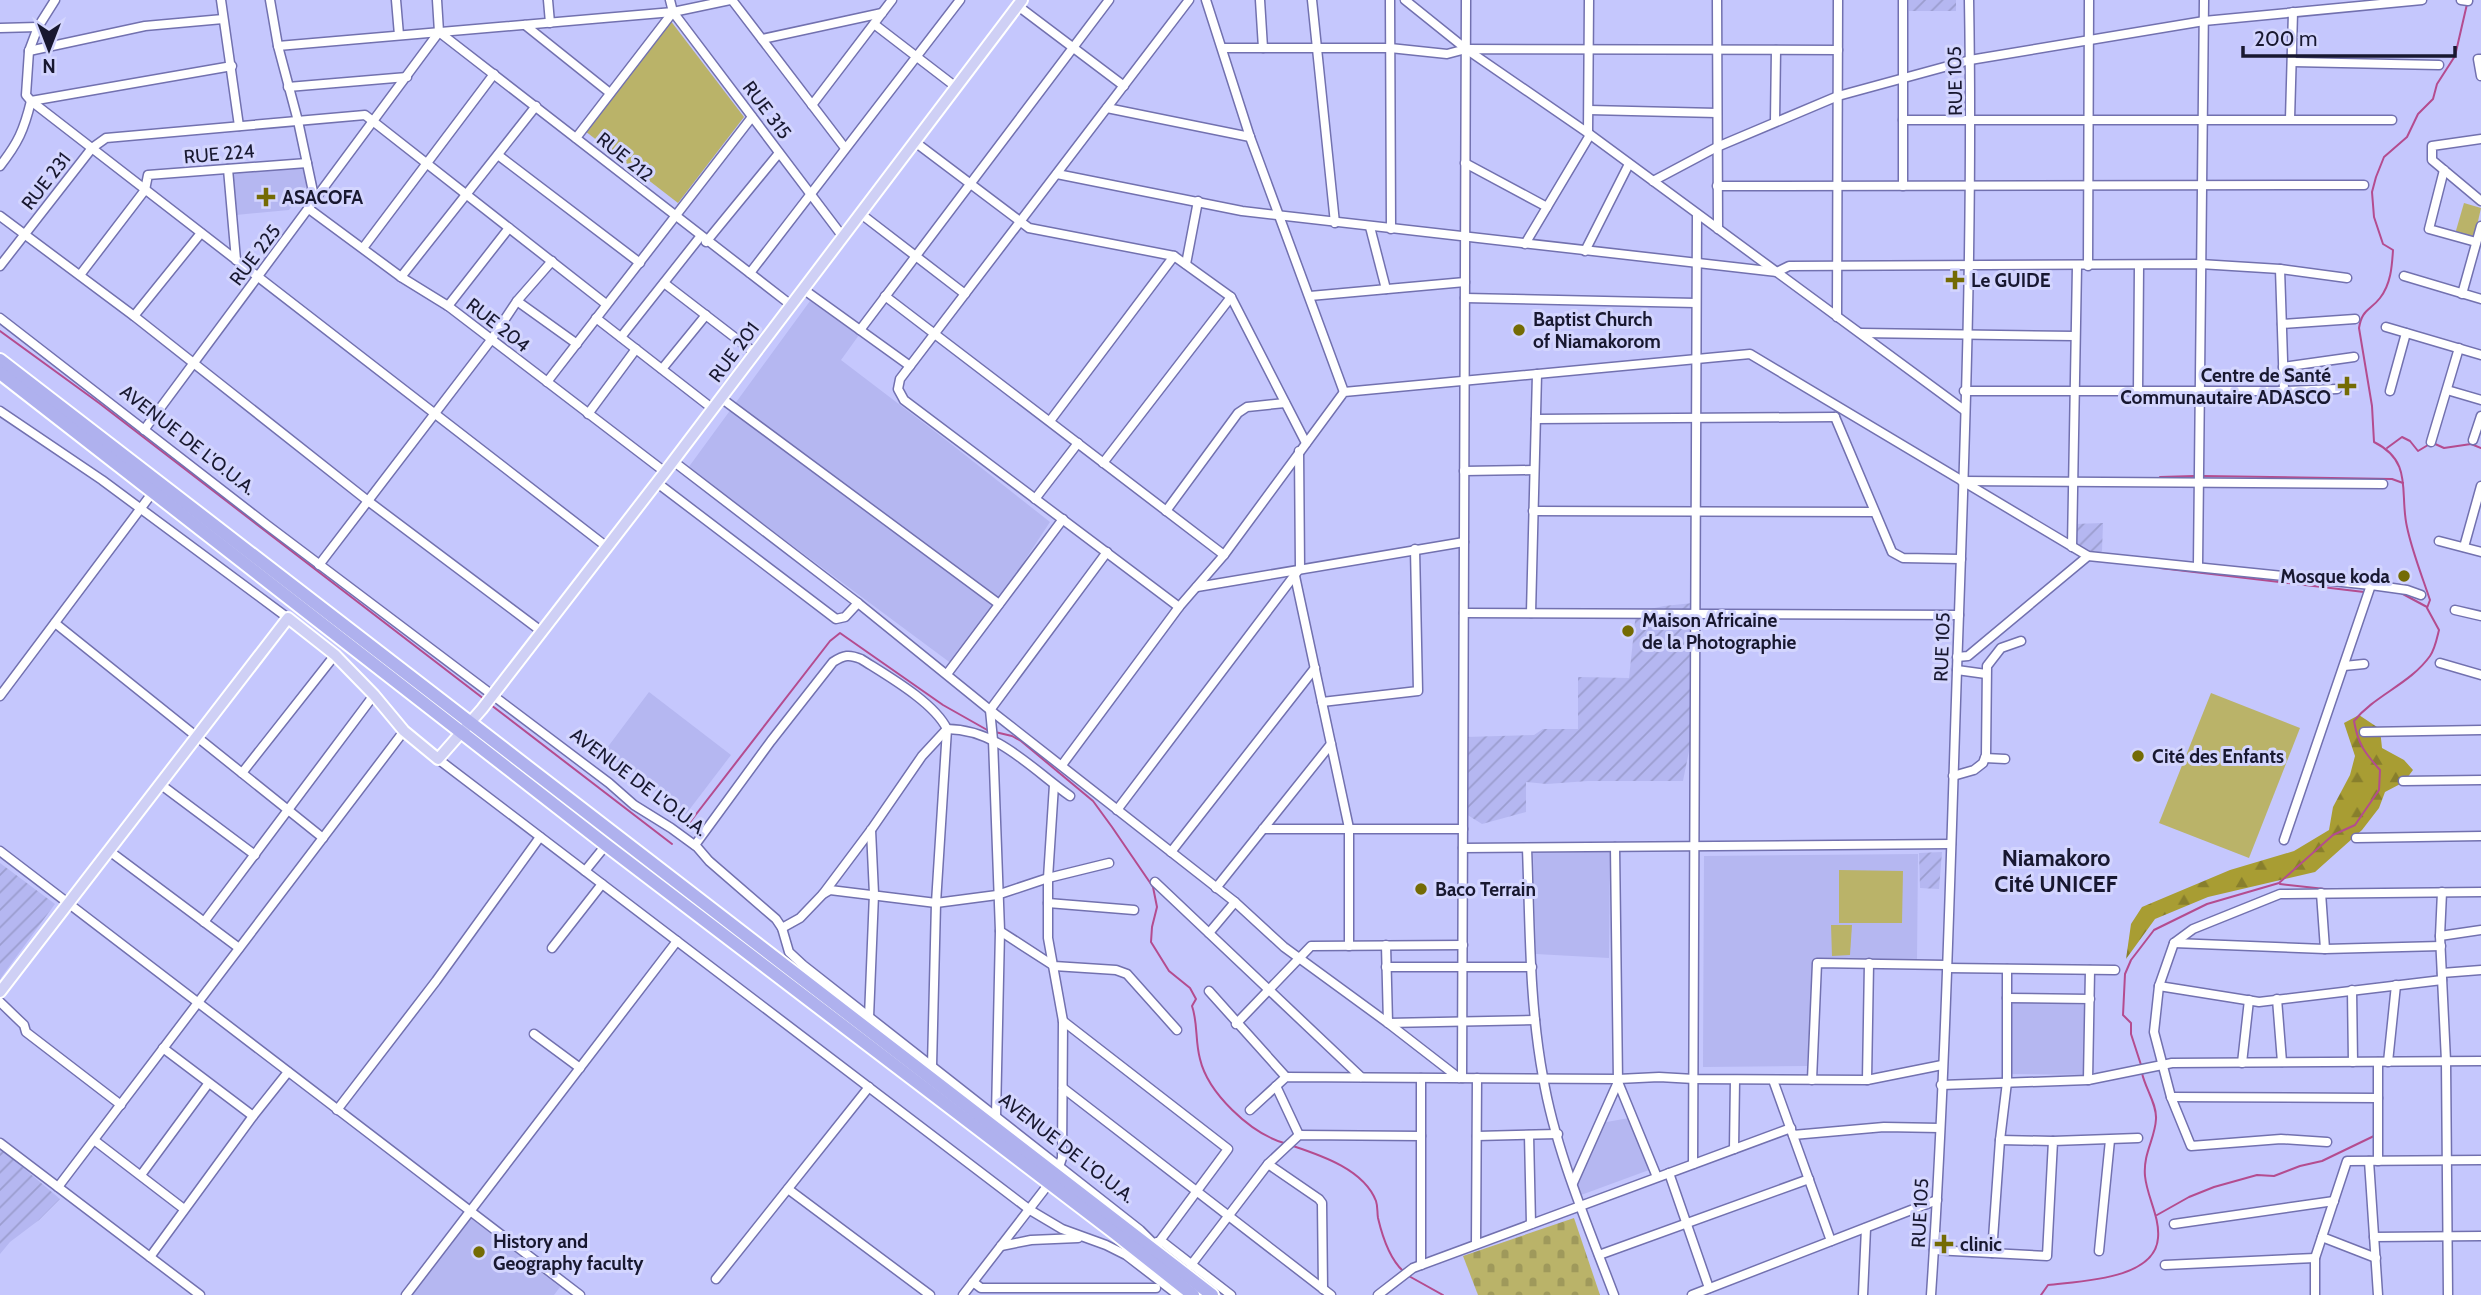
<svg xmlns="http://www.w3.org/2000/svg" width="2481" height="1295" viewBox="0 0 2481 1295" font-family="Cabin,sans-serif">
	<defs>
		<pattern id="industrial-furrows" width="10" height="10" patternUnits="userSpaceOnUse" patternTransform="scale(1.75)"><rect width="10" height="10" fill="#b5b7f1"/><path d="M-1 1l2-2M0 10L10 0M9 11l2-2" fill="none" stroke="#9b9dcf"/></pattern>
		<pattern id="forest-firs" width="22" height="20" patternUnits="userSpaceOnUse" patternTransform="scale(1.75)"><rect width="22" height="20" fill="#a89d33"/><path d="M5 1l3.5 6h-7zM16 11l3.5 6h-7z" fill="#887f2c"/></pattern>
		<pattern id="cemetery-stones" width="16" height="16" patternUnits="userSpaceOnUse" patternTransform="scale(1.75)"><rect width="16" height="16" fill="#bab369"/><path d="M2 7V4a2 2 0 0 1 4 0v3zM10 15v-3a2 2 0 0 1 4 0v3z" fill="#9f995b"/></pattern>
	</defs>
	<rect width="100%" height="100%" fill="#c5c7fd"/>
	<g fill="#b5b7f1">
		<path d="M304,162L307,185L289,210L236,215L231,170Z"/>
		<path d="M810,301L859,335L841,360L946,440L1050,522L978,631L952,664L688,468Z"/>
		<path d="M649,692L731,755L686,814L604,752Z"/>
		<path d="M1610,852L1609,958L1536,954L1533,853Z"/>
		<path d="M1918,854L1917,961H1814L1807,1066L1703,1067L1704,856Z"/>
		<path d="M2012,1001L2087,1005L2088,1075L2008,1074Z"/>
		<path d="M1629,1118L1649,1170L1581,1195L1577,1183L1601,1123Z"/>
		<path d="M470,1217L560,1287L554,1295H412Z"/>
	</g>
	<g fill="url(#industrial-furrows)">
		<rect x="1909" y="0" width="47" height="11"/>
		<path d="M2103,523L2102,551L2098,555L2074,546V524Z"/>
		<path d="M1693,603L1690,746L1683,781H1588L1547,784L1526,782V812L1482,824L1466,814L1465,737L1534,735L1543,729H1578V677L1629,678L1636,612L1664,606Z"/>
		<path d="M1942,852L1939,889L1920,888L1919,853Z"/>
		<path d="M0,863L55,904L0,979Z"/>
		<path d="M0,1148L60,1199L39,1220L10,1242L0,1254Z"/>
	</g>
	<path fill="url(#forest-firs)" d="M2359,715L2380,729L2382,748L2404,760L2413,770L2404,782L2385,792L2379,808L2362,830L2315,872L2208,897L2155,919L2126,959L2131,924L2142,907L2230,870L2294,851L2329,830L2333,807L2350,775L2355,756L2344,723Z"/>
	<path fill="url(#cemetery-stones)" d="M1574,1218L1600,1295H1478L1463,1256Z"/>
	<g fill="#bab369">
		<path d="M670,20L744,117L678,203L585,131Z"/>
		<path d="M2464,203L2481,208L2474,239L2455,234Z"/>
		<path d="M2211,693L2300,728L2249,858L2159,823Z"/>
		<path d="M1839,870L1903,871L1902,923H1839Z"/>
		<path d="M1831,925H1852L1850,955L1832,956Z"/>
	</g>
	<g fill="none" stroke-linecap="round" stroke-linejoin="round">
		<g stroke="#b44c8f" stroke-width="2">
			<path d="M0,331L99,403L484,699"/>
			<path d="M2433,443L2444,448L2471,444L2481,448"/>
			<path d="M2387,448L2402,437L2410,441L2418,451L2428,445"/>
			<path d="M2203,476L2392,479L2403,483"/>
			<path d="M2160,477L2194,476"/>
			<path d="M2160,568L2364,592"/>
			<path d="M2401,593L2427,607"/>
			<path d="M491,705L672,844"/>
			<path d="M995,732L1012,736L1021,741L1093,801L1112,827L1153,887L1157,907L1152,927L1151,942L1169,971L1190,988L1196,999L1192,1006C1198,1023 1195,1041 1200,1059C1208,1093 1250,1133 1284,1143"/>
			<path d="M687,826L830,641L840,633L943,705L989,731"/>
			<path d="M2280,884L2334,890"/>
			<path d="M2142,1068L2131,1034V1023L2123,1015L2125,974L2131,960L2154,930L2207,904L2279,883L2333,835L2355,825L2379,790L2380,770C2364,752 2358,744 2354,721C2375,695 2410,684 2430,656C2435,649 2437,638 2439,630L2427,608L2430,600C2422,576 2412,551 2407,527C2399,492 2414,462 2374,442L2372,406L2359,328C2362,309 2370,311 2380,298C2391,284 2392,266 2393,250L2383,244L2374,217L2372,192L2376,177L2384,157L2407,137L2418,114L2433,99L2437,84L2455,56L2467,4"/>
			<path d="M1293,1146C1323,1156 1364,1170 1376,1201C1378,1207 1377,1212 1378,1218C1382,1235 1390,1259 1403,1271"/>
			<path d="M2157,1215L2189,1197L2214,1187L2257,1175L2274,1176L2300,1166L2322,1161L2376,1135"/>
			<path d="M1407,1275L1443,1295"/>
			<path d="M2041,1295L2048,1285C2079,1281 2155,1280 2158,1238C2160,1217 2147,1197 2145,1176C2143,1153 2155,1139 2156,1119C2157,1104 2145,1088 2142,1073"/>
		</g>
		<defs>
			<g id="minor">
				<path d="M55,0L38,27L29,51L26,95L31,101L607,547"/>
				<path d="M221,0L239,126"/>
				<path d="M270,0L278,46L298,121L315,201"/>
				<path d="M396,0L399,35"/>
				<path d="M437,0L439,32"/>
				<path d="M548,0L550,23"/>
				<path d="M670,0L673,12L843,237"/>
				<path d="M732,0L845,148"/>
				<path d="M1206,0L1250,137L1344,392"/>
				<path d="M1260,0L1263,48"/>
				<path d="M1312,0L1335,223"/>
				<path d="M1390,0L1391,229"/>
				<path d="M1405,0L1466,49L1588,133L1964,410"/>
				<path d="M1717,0L1718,229"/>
				<path d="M1903,0V186"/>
				<path d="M2461,0L2468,1"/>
				<path d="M1018,6L1124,86"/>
				<path d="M874,24L956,87"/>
				<path d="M525,25L610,93"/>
				<path d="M0,28L38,27"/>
				<path d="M439,32L791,305"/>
				<path d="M762,39L882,13"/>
				<path d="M278,46L673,12L730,0"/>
				<path d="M1223,48H1390L1447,54L1466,49L1838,50"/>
				<path d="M29,51L145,26L223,19"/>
				<path d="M2481,59H2478L2481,76"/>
				<path d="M2293,62L2439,65"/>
				<path d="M288,87L407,77"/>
				<path d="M31,101L232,66"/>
				<path d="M812,105L892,0"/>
				<path d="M1107,108L1250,137"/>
				<path d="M1589,110L1717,113"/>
				<path d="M2290,119L2293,12"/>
				<path d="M1903,120H2392"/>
				<path d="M1775,121L1776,50"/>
				<path d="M1588,133L1589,0"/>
				<path d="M576,138L673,12"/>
				<path d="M2481,139L2432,146V160L2481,201"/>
				<path d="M915,142L1029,228L1174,256L1231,297L1306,443"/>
				<path d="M498,155L640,263"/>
				<path d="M1465,163L1547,207"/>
				<path d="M0,166C18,143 24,130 31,101"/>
				<path d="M228,169L236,260"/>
				<path d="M2444,170L2429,229L2476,242"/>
				<path d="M1057,174L1242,211L1777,272L1789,266L2200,264L2280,269L2347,278"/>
				<path d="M1653,181L1717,147L1838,96L1970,60L2204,21L2422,0"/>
				<path d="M1717,186L2364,185"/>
				<path d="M309,209L401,277L448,306L665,472"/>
				<path d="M861,214L965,294"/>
				<path d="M0,216L134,316L368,501L541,631"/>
				<path d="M1370,227L1386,289"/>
				<path d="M706,242L779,153"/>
				<path d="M1525,244L1590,135"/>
				<path d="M363,248L494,74"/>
				<path d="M1585,251L1629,164"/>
				<path d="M1186,264L1198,201"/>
				<path d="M0,266L92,148L106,138L365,115L606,304"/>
				<path d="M2088,266L2089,0"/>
				<path d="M2280,269L2284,391"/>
				<path d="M750,273L960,0"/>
				<path d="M80,275L145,190L148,175L307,163"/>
				<path d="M2404,276L2481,299"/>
				<path d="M401,277L536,106"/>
				<path d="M664,283L755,353"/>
				<path d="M803,289L910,366"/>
				<path d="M2462,294L2481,226"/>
				<path d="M885,296L1224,555"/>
				<path d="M1310,296L1465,282"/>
				<path d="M1465,298L1696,303"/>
				<path d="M517,301L577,344"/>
				<path d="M448,306L509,228"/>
				<path d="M134,316L201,233"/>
				<path d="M1837,317L1838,0"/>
				<path d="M0,318L267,525L609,783L634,805L671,828L697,847L709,861L776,919L782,928L789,952L803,965L1140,1230L1158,1248"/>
				<path d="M596,318L713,409"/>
				<path d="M2282,324L2355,319"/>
				<path d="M2386,327L2481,355"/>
				<path d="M860,330L1109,0"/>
				<path d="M1861,333L2075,336"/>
				<path d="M621,337L700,237"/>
				<path d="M2283,367L2354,357"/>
				<path d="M662,369L706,315"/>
				<path d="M547,382L752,117"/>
				<path d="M2447,390L2481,400"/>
				<path d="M1964,391H2284L2337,389"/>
				<path d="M2138,391L2139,266"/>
				<path d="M2390,391L2406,333"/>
				<path d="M721,398L999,604"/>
				<path d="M0,411L102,480L288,618"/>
				<path d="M588,414L636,349"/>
				<path d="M1835,417L1892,552L1903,558L1961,559"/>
				<path d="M1536,419L1835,417"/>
				<path d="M1050,421L1174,256"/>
				<path d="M144,430L439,32"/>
				<path d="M2473,440L2481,416"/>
				<path d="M2431,442L2459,348"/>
				<path d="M673,461L858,603L990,710L1235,902L1284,947L1388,1023L1459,1078"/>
				<path d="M1103,463L1231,297"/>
				<path d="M1464,471L1534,470"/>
				<path d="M1962,481L2383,484"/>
				<path d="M656,482L836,619L845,617L858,603"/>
				<path d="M1035,499L1078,443"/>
				<path d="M1166,511L1238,413L1247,407L1285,403"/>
				<path d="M1533,511L1874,512"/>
				<path d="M2439,541L2481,552"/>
				<path d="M2072,547L2077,266"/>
				<path d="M2464,547L2481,486"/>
				<path d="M1107,552L990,710L993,740L1000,931L1054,966L1116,970L1127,974L1177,1030"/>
				<path d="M319,565L491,340L517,301L552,261"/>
				<path d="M2198,565L2204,0"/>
				<path d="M1295,576L1349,828V946"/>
				<path d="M1197,587L1464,542"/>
				<path d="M1179,607L904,400L898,389L900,379L1189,0"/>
				<path d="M2455,610L2481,616"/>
				<path d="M1464,613L1959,615"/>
				<path d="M1531,613L1537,374"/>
				<path d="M55,623L323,838"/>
				<path d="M1957,657L1968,656L2088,556"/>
				<path d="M2440,663L2481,675"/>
				<path d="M2344,666L2364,664"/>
				<path d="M1957,670L1986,674"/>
				<path d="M947,674L1063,519"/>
				<path d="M0,696L153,492"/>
				<path d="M1322,702L1418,691L1415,549"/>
				<path d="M2364,732L2481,730"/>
				<path d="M1985,758L2005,759"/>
				<path d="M438,759L1030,1210L1062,1229L1106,1245L1126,1255L1178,1295"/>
				<path d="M1062,765L1179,607L1224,555L1344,392L1750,354L2088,556L2371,585L2407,590L2421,595"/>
				<path d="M242,773L335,655"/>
				<path d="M1953,776L1974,770L1983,763L1986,755L1987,666L2001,648L2021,641"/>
				<path d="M2403,781L2481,780"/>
				<path d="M160,784L255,855"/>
				<path d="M1054,785L1048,878V938L1063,1021L1062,1158L1058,1170"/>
				<path d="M1117,810L1300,568L1299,451"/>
				<path d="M1263,829H1463"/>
				<path d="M2356,838L2481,836"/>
				<path d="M2284,840L2371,585"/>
				<path d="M695,845L771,741L833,662C844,655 849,654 861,659C886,675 934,702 947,729L936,903L932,1066"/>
				<path d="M1615,847L1618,1082L1657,1177"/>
				<path d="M1463,848L1951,844"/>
				<path d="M1527,848C1530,924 1529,1002 1543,1077C1555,1149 1588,1226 1614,1295"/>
				<path d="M108,850L239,948"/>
				<path d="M0,851L580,1295"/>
				<path d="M1171,852L1315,668"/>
				<path d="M585,871L606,845"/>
				<path d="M1155,882L1361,1077"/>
				<path d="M1216,888L1331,744"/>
				<path d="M2442,892L2440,936L2446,1061L2448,1295"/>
				<path d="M2321,893L2325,949"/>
				<path d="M823,894L871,830L922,756L947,729C997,729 1032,769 1070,796"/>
				<path d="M1048,903L1134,910"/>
				<path d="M204,922L374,695"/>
				<path d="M782,928L800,918L823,894L830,890L936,903L997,895L1048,878L1109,863"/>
				<path d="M1209,933L1235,902"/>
				<path d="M2440,936L2481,930"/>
				<path d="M2174,943L2325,949L2441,946"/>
				<path d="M1386,945L1388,1023L1535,1020"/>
				<path d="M552,948L602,884"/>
				<path d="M1386,967H1532"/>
				<path d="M1947,968L2115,970"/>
				<path d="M2442,973L2481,970"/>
				<path d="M2159,986L2259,1002L2442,980"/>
				<path d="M2352,990L2353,1062"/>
				<path d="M1209,991L1286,1077"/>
				<path d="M2007,998L2090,999"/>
				<path d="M2277,999L2282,1062"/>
				<path d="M0,1002L24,1025L26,1032L121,1105"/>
				<path d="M869,1017L874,894L871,830"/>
				<path d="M1063,1021L1228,1149L1159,1242"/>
				<path d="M1236,1024L1311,946L1463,945"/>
				<path d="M534,1034L580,1068"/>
				<path d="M163,1048L253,1116"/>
				<path d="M2388,1062L2396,985"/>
				<path d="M2242,1063L2249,1000"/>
				<path d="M1421,1078V1265"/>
				<path d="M1462,1078L1466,0"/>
				<path d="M1773,1080L1831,1241"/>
				<path d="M1812,1080L1817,963L1947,965"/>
				<path d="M1867,1080L1869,963"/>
				<path d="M2088,1080L2090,970"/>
				<path d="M1941,1085L2088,1080L2172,1063L2481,1061"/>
				<path d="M1276,1086L1299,1135"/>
				<path d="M1063,1088L1331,1295"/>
				<path d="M2171,1097L2378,1098"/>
				<path d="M337,1110L436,981L540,837"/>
				<path d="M1250,1110L1286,1077L1618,1079L1659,1077L1694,1079L1867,1080L1942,1065"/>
				<path d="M996,1116L1000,931"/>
				<path d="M1529,1135L1531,1224"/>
				<path d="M1793,1135L1884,1127L1940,1128"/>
				<path d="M1477,1136L1558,1134"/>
				<path d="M94,1140L184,1209"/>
				<path d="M2000,1140L2053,1141"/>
				<path d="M2327,1142L2281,1139L2191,1146L2171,1097L2154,1032L2159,986L2174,943L2193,929L2280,894L2481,892"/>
				<path d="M0,1143L200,1295"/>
				<path d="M1734,1149L1735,1080"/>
				<path d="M2369,1161L2378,1295"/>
				<path d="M2378,1161V1062"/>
				<path d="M1268,1164L1319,1199L1322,1203L1323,1289"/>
				<path d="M1693,1164L1697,214"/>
				<path d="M1669,1173L1709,1288"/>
				<path d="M141,1175L208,1084"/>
				<path d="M1573,1183L1618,1082"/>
				<path d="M58,1187L404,731"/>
				<path d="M788,1189L930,1295"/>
				<path d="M2174,1224L2334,1201"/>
				<path d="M2322,1237L2376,1258"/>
				<path d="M2374,1237L2481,1236"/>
				<path d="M1157,1242L1164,1243L1231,1295"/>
				<path d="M1476,1244L1477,1078"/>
				<path d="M1001,1246L1031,1240L1078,1238"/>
				<path d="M1934,1250L2047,1256L2053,1141L2138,1138"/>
				<path d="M2099,1251L2110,1140"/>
				<path d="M1992,1253L2000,1140L2007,1082V969"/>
				<path d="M1599,1255L1809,1179"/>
				<path d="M150,1257L253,1116L288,1072"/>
				<path d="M1191,1265L1268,1164L1299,1135L1421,1136"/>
				<path d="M2165,1265L2315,1258"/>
				<path d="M716,1279L869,1087"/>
				<path d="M973,1282L981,1288H1156"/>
				<path d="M406,1295L677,941"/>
				<path d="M963,1295L1051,1181"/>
				<path d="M1378,1295L1413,1268L1791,1128"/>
				<path d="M1692,1295L1937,1200"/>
				<path d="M1863,1295L1866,1228"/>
				<path d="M1931,1295C1945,1087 1950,879 1957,670C1965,447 1973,223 1969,0"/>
				<path d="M2315,1295V1258L2347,1161L2481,1160"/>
			</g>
			<path id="major" d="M0,992L288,618L335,655L374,695L404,731L438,759L482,709L665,472L1022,0"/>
			<g id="highway">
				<path d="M0,360L1212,1295"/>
				<path d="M0,373L606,845L1116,1234L1193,1295"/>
			</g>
		</defs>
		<use href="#minor" stroke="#7271af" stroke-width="11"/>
		<use href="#major" stroke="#fff" stroke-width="14"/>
		<use href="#highway" stroke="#fff" stroke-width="16"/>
		<use href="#minor" stroke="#fff" stroke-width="8"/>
		<use href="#major" stroke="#cfd0f5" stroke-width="10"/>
		<use href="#highway" stroke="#afb1ee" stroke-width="12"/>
	</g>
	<g fill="#746b04" stroke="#d3d5fe" stroke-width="2.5">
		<path d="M262.5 186.5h7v7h7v7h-7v7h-7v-7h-7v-7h7z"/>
		<path d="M1951.5 269.5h7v7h7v7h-7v7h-7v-7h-7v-7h7z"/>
		<circle cx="1519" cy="330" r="7"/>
		<path d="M2343.5 375.5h7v7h7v7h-7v7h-7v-7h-7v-7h7z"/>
		<circle cx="2404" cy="576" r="7"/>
		<circle cx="1628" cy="631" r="7"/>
		<circle cx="2138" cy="756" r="7"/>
		<circle cx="1421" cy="889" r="7"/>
		<path d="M1940.5 1233.5h7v7h7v7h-7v7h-7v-7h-7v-7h7z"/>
		<circle cx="479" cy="1252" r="7"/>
	</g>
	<g text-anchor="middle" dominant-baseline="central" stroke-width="6" stroke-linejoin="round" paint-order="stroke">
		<g font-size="19" fill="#181830" stroke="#d3d5fe">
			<text transform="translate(1955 81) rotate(-91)">RUE 105</text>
			<text transform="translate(767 110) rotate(53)">RUE 315</text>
			<text transform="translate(219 154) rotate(-5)">RUE 224</text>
			<text transform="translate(625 157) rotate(39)">RUE 212</text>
			<text transform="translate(46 181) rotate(-52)">RUE 231</text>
			<text transform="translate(255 255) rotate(-53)">RUE 225</text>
			<text transform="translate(498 325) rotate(38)">RUE 204</text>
			<text transform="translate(734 352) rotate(-53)">RUE 201</text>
			<text transform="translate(188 440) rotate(38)">AVENUE DE L'O.U.A.</text>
			<text transform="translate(1942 647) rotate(-88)">RUE 105</text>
			<text transform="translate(639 782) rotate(37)">AVENUE DE L'O.U.A.</text>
			<text transform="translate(1067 1148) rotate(38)">AVENUE DE L'O.U.A.</text>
			<text transform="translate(1920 1213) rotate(-87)">RUE 105</text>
		</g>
		<g font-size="19" font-weight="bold" fill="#181830" stroke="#d3d5fe" text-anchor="start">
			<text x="282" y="197">ASACOFA</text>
			<text x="1971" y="280">Le GUIDE</text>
			<text x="1533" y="319">Baptist Church<tspan x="1533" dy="22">of Niamakorom</tspan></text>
			<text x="2331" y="375" text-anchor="end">Centre de Santé<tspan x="2331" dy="22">Communautaire ADASCO</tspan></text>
			<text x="2390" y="576" text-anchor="end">Mosque koda</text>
			<text x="1642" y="620">Maison Africaine<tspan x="1642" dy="22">de la Photographie</tspan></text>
			<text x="2152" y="756">Cité des Enfants</text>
			<text x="1435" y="889">Baco Terrain</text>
			<text x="493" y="1241">History and<tspan x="493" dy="22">Geography faculty</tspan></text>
			<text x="1960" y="1244">clinic</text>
		</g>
		<g font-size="23" font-weight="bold" fill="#181830" stroke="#d3d5fe">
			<text x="2056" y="858">Niamakoro<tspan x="2056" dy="26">Cité UNICEF</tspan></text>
		</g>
	</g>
	<g transform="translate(49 49) rotate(180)" stroke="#d3d5fe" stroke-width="5" paint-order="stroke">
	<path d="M0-5L12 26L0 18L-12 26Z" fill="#181830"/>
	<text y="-10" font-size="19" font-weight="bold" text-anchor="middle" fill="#181830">N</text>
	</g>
	<path d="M2243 46v10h212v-10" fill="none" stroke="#181830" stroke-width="3.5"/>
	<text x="2254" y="46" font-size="21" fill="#181830" stroke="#d3d5fe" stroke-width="5" paint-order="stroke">200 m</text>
</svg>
